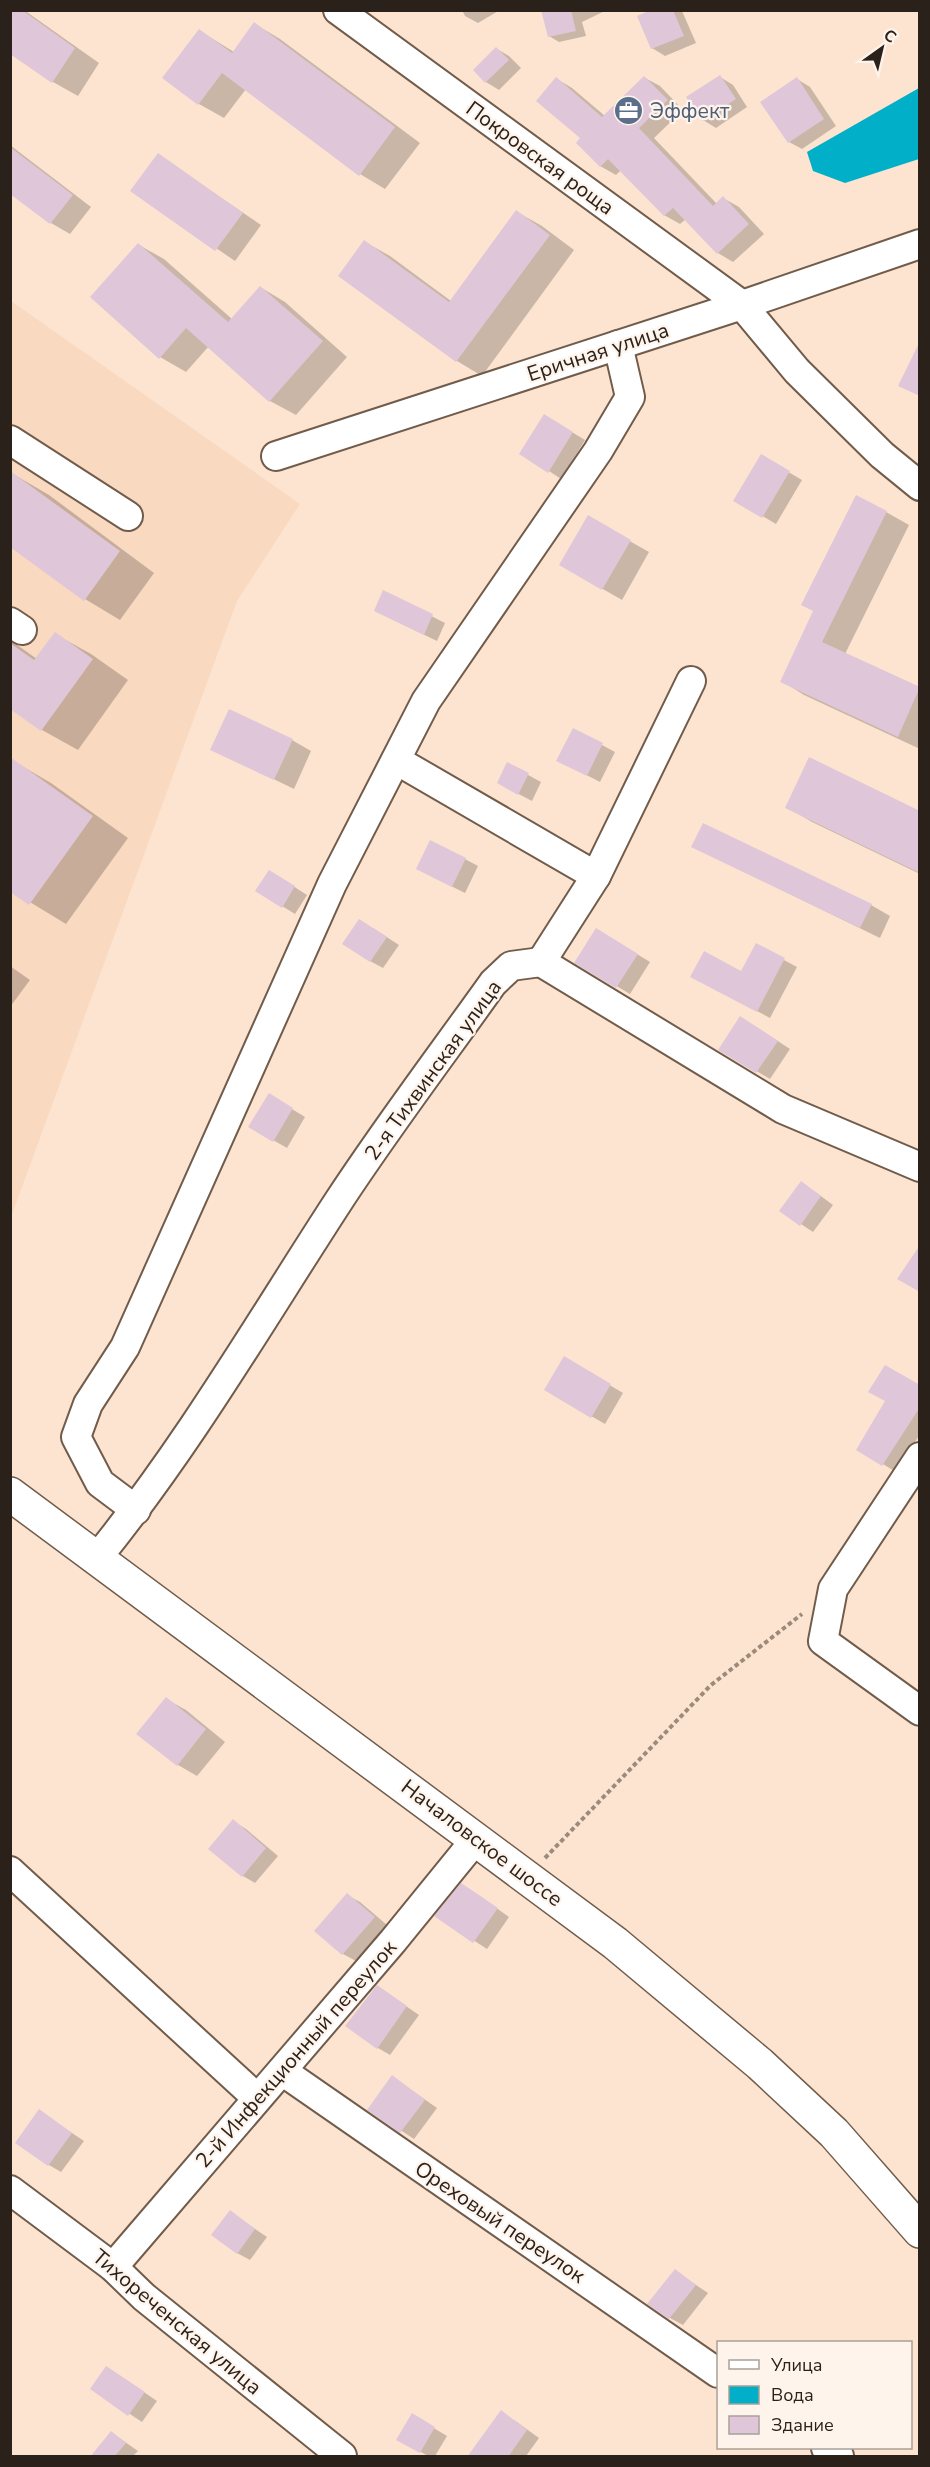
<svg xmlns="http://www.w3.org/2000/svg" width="930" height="2467" viewBox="0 0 930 2467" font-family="'Nunito Sans',sans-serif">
	<rect width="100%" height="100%" fill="#fde4d0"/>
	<path fill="#f9d9c0" d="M11,301L300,504L237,601L11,1217Z"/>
	<path fill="#01afc8" d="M919,88V159L845,183L813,171L807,152Z"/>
	<g fill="#0003">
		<path d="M10,10H24L99,63L78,96L53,82Z"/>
		<path d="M462,10H500L478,23L465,16Z"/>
		<path d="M543,10H607L582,22L586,36L559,42L549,36Z"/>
		<path d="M654,10L682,11L696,43L665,56L652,48Z"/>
		<path d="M255,24L280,39L420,143L385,189L360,174L246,89L224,118L199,104L164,78L200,31L234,52Z"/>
		<path d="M497,49L509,56L521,68L499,90L486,82L475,70Z"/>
		<path d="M720,77L733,85L747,107L716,128L703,120Z"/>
		<path d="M645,78L660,86L683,110L654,138L717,204L723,198L739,207L764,234L733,262L718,253L686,219L680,224L664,215L621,170L616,175L600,166L582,138L557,79L572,88L605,116Z"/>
		<path d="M797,79L810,87L836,126L802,149L789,142Z"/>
		<path d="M10,145L91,207L70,234L51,223L10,192Z"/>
		<path d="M158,155L261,225L235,261L133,191Z"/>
		<path d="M517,212L542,226L574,250L482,376L457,361L340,275L365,242L390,256L451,301Z"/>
		<path d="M139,245L164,259L232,319L260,287L285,302L347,357L296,415L270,401L209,346L186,372L160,357Z"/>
		<path d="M557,423L585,440L561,479L549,471Z"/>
		<path d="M761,456L802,480L776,524L735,500Z"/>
		<path d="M13,474L49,495L154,573L120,620L85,599Z"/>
		<path d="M886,512L909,525L845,654L920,689V749L804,695L782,681Z"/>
		<path d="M589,518L649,552L622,600L561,565Z"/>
		<path d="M384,592L445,623L437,641L375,611Z"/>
		<path d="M55,634L91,654L128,680L78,750L42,730L10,707V640L37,659Z"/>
		<path d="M574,730L615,752L600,782L571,767Z"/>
		<path d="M292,740L311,751L294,789L212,749Z"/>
		<path d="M15,762L51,783L128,838L66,924L10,890Z"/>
		<path d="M508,764L541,782L532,801L511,790Z"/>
		<path d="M787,807L920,813V874L812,822Z"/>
		<path d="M693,847L871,905L890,916L880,938Z"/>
		<path d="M465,859L478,866L465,893L431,876Z"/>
		<path d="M282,879L307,895L295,914L282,906Z"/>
		<path d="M373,928L399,945L383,968L370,961Z"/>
		<path d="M609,937L650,962L630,994L576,962Z"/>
		<path d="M784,960L797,967L770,1018L705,984Z"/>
		<path d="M10,966L30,980L10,1007Z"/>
		<path d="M753,1025L790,1049L770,1079L720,1049Z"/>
		<path d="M269,1095L305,1117L287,1148L250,1127Z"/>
		<path d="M814,1191L833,1205L813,1232L801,1224Z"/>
		<path d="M564,1358L623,1393L605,1424L546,1390Z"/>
		<path d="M920,1387V1434L896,1472L858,1449L887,1401Z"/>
		<path d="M166,1699L186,1710L225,1742L197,1776L178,1765Z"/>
		<path d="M233,1821L246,1829L278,1856L255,1883L243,1876Z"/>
		<path d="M474,1892L509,1917L487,1949L436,1916Z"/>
		<path d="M347,1895L360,1902L387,1925L356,1961L343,1954L316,1931Z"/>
		<path d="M378,1987L419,2015L390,2055L378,2048Z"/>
		<path d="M393,2077L437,2108L414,2139L369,2109Z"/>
		<path d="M39,2111L84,2141L61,2172L49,2165Z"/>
		<path d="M230,2212L267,2237L250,2260L237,2253Z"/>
		<path d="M675,2271L708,2293L683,2325L670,2318Z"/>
		<path d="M107,2367L157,2401L142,2422L92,2389Z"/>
		<path d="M412,2415L447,2436L435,2456H428L398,2439Z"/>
		<path d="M514,2420L539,2438L526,2456H482Z"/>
		<path d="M112,2433L138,2451L133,2456H92Z"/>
	</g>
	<g fill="#e0c6d9">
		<path d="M10,10H22L75,48L52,83L10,54Z"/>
		<path d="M541,10H571L576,31L548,37Z"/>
		<path d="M651,10H673L684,36L651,49L637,16Z"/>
		<path d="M254,22L395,127L359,176L222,73L198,105L162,78L199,29L232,53Z"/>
		<path d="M496,47L509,60L485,83L473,70Z"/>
		<path d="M720,75L736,99L702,121L686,97Z"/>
		<path d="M644,76L668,100L639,128L713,206L723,196L749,224L717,254L673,208L664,216L608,159L600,167L576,143L580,138L536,101L556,77L602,117Z"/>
		<path d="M797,77L824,119L788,143L760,102Z"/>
		<path d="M10,147L73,195L50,224L10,194Z"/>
		<path d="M158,153L243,213L215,251L130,191Z"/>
		<path d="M516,210L550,235L456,362L338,276L364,240L449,302Z"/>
		<path d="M138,243L228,322L260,286L323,341L269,402L186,328L159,359L90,297Z"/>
		<path d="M920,341V396L898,386Z"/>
		<path d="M544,414L573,432L548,473L519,454Z"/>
		<path d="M761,454L790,471L762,518L733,501Z"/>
		<path d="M10,471L120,551L84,601L10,547Z"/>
		<path d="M856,495L887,511L822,642L920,687L898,737L780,682L813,611L801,605Z"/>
		<path d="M588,515L631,540L602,590L559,565Z"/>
		<path d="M383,590L433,614L424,635L374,611Z"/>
		<path d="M55,632L93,659L41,731L10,709V643L34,660Z"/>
		<path d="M229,709L293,739L274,780L210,750Z"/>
		<path d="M573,728L603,743L587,776L556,761Z"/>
		<path d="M10,757L93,816L29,905L10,892Z"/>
		<path d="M809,757L920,811V873L785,808Z"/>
		<path d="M507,762L529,773L518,795L497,783Z"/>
		<path d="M703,823L872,904L860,928L691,847Z"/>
		<path d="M430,840L466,858L452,887L416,869Z"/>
		<path d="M269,870L295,886L282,908L255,891Z"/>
		<path d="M359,919L387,937L370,962L342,944Z"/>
		<path d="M596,928L638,954L616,988L574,963Z"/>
		<path d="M756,943L785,958L757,1012L690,977L704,951L741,971Z"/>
		<path d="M740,1016L778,1041L756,1073L718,1050Z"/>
		<path d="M269,1093L293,1108L273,1142L248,1127Z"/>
		<path d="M801,1181L821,1196L800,1226L779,1211Z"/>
		<path d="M920,1245V1292L897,1279Z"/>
		<path d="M564,1356L611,1384L591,1418L544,1390Z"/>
		<path d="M885,1365L920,1385V1407L882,1466L856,1450L885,1401L868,1392Z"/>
		<path d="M166,1697L206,1729L177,1766L136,1734Z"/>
		<path d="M233,1819L266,1848L242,1877L208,1849Z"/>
		<path d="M461,1883L498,1908L473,1943L434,1916Z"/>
		<path d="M347,1893L375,1917L342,1955L314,1931Z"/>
		<path d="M377,1985L407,2006L377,2049L345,2026Z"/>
		<path d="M392,2075L425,2100L400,2133L367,2110Z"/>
		<path d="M39,2109L72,2133L48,2166L15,2143Z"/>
		<path d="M230,2210L255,2229L237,2254L211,2235Z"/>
		<path d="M675,2269L696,2285L669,2319L647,2304Z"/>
		<path d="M106,2366L145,2392L128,2416L90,2389Z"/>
		<path d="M501,2410L527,2430L508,2457H467Z"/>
		<path d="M412,2413L435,2427L420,2453L396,2440Z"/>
		<path d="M111,2431L126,2443L114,2457H90Z"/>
	</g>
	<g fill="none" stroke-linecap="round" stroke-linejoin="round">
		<defs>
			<g id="minor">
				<path d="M338,10L742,305L797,371L882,455L920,486"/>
				<path d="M10,440L128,516"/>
				<path d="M276,456L742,305L920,244"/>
				<path d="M10,622L22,630"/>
				<path d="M396,760L596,876L541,962"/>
				<path d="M596,876L691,681"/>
				<path d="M920,1457L833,1589L823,1641L920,1711"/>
				<path d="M136,1510L100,1483L76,1437L88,1404L125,1347L332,884L426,701L598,451L630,397L618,345"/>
				<path d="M97,1558C188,1446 260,1322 338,1202C387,1127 441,1056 493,983L511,966L541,962L783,1109L920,1167"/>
				<path d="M10,1871L257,2098"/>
				<path d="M282,2071L718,2373"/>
				<path d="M10,2190L113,2267L144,2297L342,2456"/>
				<path d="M113,2267L393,1941L476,1839"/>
				<path d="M826,2448L839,2456"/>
			</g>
			<path id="major" d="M10,1494L615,1943L760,2064L834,2133L920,2231"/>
		</defs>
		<use href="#minor" stroke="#715c4b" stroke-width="32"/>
		<use href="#major" stroke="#715c4b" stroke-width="36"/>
		<path stroke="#9c8b7c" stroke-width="4" stroke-dasharray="4.5 3" stroke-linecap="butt" d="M545,1858L711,1685L802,1614"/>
		<use href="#minor" stroke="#fff" stroke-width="28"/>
		<use href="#major" stroke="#fff" stroke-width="33"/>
	</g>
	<defs>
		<symbol id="office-disc" viewBox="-11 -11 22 22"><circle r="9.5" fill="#5c6f8a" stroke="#fef4ec"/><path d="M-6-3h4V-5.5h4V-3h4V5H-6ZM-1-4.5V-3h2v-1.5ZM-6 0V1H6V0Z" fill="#fff"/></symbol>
	</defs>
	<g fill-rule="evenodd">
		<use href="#office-disc" x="612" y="94" width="33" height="33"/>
	</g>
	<g text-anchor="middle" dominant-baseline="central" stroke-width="4.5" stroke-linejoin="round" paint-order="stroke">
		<g font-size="21" fill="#4e5e75" stroke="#fef4ec" text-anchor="start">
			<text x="650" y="111">Эффект</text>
		</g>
		<g font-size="21" fill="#2a211a" stroke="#fef4ec">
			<text transform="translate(540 158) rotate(36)">Покровская роща</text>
			<text transform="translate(598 352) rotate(-18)">Еричная улица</text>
			<text transform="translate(433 1070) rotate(-54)">2-я Тихвинская улица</text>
			<text transform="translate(482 1843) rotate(37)">Началовское шоссе</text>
			<text transform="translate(296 2054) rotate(-49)">2-й Инфекционный переулок</text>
			<text transform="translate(500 2222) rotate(34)">Ореховый переулок</text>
			<text transform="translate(177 2322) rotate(40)">Тихореченская улица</text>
		</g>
	</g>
	<rect width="930" height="2467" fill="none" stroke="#2a211a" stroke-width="24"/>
	<rect x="717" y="2341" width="195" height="108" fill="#fef4ec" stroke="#a9a098" stroke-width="1.5"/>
	<rect x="729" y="2360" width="30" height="9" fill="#ffffff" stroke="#a9a098" stroke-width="1.5"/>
	<text x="771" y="2371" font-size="18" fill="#2a211a">Улица</text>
	<rect x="729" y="2386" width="30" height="18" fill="#01afc8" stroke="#a9a098" stroke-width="1.5"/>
	<text x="771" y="2401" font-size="18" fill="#2a211a">Вода</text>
	<rect x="729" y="2416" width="30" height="18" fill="#e0c6d9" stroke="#a9a098" stroke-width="1.5"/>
	<text x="771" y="2431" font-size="18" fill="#2a211a">Здание</text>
	<g transform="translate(882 48) rotate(34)" stroke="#fef4ec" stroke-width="4.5" paint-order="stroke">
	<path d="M0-4.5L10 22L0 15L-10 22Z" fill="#2a211a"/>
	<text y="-9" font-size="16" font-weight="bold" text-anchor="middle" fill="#2a211a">С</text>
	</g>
</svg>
